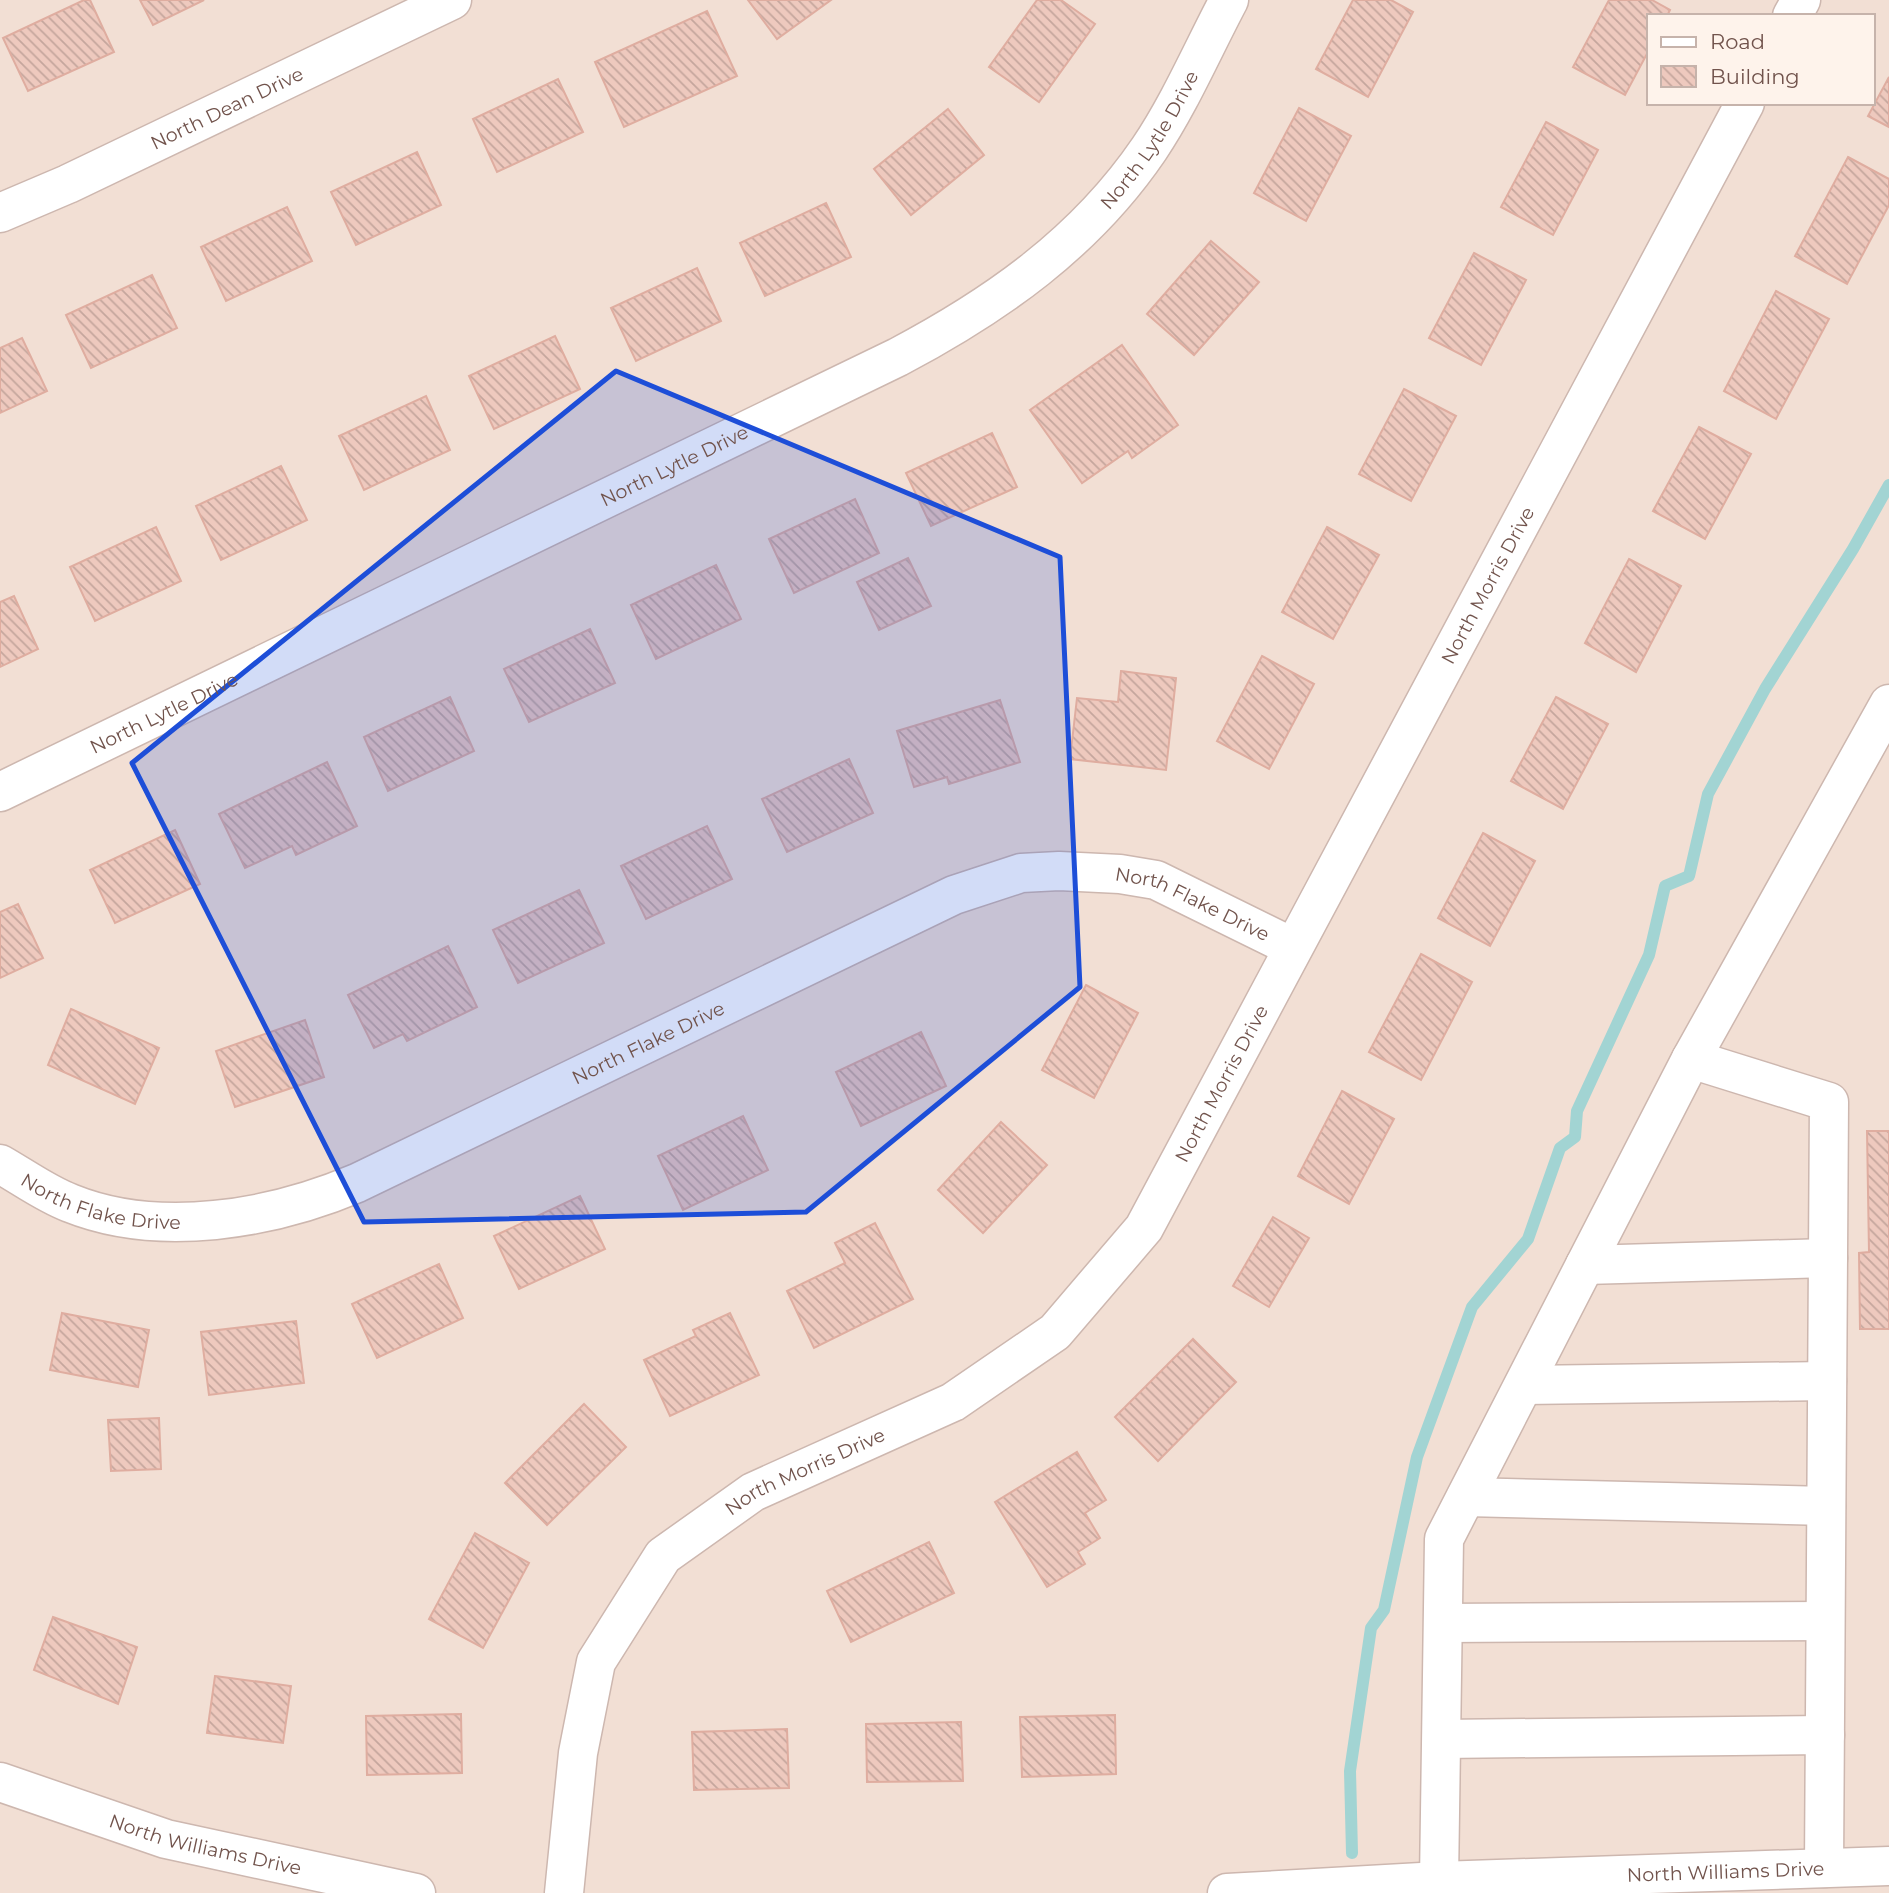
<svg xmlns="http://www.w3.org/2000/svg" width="1889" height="1893" viewBox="0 0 1889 1893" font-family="Montserrat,sans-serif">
	<defs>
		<pattern id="building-back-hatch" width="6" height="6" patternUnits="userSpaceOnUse" patternTransform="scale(1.75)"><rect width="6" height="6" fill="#eec9be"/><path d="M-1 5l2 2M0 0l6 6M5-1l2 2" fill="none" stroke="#c5a69d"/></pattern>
	</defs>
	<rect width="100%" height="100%" fill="#fbeee5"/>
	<path fill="#f2dfd4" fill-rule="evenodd" d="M0,0H1889V1893H0ZM1649,16H1873V103H1649Z"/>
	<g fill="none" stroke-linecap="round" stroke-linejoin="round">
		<path stroke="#a2d4d3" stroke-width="12" d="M1352,1853L1350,1771L1371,1628L1384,1610L1417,1457L1472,1307L1528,1239L1560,1148L1575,1137L1577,1111L1649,955L1665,886L1689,876L1708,794L1765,689L1853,549L1889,485"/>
	</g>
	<g fill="url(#building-back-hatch)" stroke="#dfada0" stroke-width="2">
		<path d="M84,0H90L114,52L28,91L3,38Z"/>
		<path d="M140,0H204L153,25Z"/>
		<path d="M748,0H831L777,39Z"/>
		<path d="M1037,0H1061L1095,24L1039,102L989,67Z"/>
		<path d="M1353,0H1391L1413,12L1368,97L1316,69Z"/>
		<path d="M1609,0H1652L1670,10L1667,16H1649V50L1625,95L1573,67Z"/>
		<path d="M707,11L737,76L624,127L595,62Z"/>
		<path d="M1889,77V127L1868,116Z"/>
		<path d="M558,79L583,132L497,172L473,119Z"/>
		<path d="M1299,108L1351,136L1306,221L1254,193Z"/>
		<path d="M948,109L984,155L911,215L874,169Z"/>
		<path d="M1546,122L1598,150L1553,235L1501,207Z"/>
		<path d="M417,152L441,205L356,245L331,192Z"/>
		<path d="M1848,157L1889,179V205L1847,284L1795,256Z"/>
		<path d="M826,203L851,257L765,296L740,243Z"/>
		<path d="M287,207L312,261L226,301L201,247Z"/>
		<path d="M1211,241L1259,282L1194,355L1147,314Z"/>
		<path d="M1474,253L1526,280L1481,365L1429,338Z"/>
		<path d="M697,268L721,321L636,361L611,308Z"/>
		<path d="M152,275L177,328L91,368L66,315Z"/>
		<path d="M1776,291L1829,319L1776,419L1724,391Z"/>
		<path d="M555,336L580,389L494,429L469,376Z"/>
		<path d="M22,338L47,391L0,413V348Z"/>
		<path d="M1122,345L1178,425L1132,458L1128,451L1082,483L1030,410Z"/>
		<path d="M1404,389L1456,416L1411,501L1359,474Z"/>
		<path d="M426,396L450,450L364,490L339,436Z"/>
		<path d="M1699,427L1751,454L1705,539L1653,511Z"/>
		<path d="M992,433L1017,487L931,526L906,473Z"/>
		<path d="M281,466L307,520L221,560L196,506Z"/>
		<path d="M855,499L879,553L794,593L769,539Z"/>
		<path d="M156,527L181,581L95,621L70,567Z"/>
		<path d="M1327,527L1379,555L1333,639L1282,612Z"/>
		<path d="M908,558L931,606L879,630L857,582Z"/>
		<path d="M1629,559L1681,586L1636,672L1585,643Z"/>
		<path d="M716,565L741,619L656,659L631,605Z"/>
		<path d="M14,596L38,649L0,667V602Z"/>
		<path d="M590,629L615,683L529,722L504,669Z"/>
		<path d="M1262,656L1314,684L1269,769L1217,741Z"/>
		<path d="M1121,671L1176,678L1166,770L1070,759L1077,698L1118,702Z"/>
		<path d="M450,697L474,751L388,791L364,737Z"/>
		<path d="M1556,697L1608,724L1563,809L1511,781Z"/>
		<path d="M1000,700L1020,762L949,784L947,777L914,787L897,731Z"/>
		<path d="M849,759L873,813L787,852L762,799Z"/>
		<path d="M327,762L357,826L296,855L292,846L245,868L219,814Z"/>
		<path d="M707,826L732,879L646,919L621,866Z"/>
		<path d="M175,830L200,884L115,923L90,870Z"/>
		<path d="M1483,833L1535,861L1490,946L1438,918Z"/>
		<path d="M579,890L604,943L518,983L493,930Z"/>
		<path d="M18,904L43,958L0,978V912Z"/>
		<path d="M448,946L477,1007L407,1041L403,1034L374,1048L348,995Z"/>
		<path d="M1421,954L1472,982L1421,1080L1369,1052Z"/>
		<path d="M1086,985L1138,1013L1094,1098L1042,1070Z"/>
		<path d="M71,1009L159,1048L135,1104L48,1065Z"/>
		<path d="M305,1020L324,1077L235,1107L216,1051Z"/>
		<path d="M921,1032L946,1086L861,1126L836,1072Z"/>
		<path d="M1342,1091L1394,1119L1349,1204L1298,1176Z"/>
		<path d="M743,1116L768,1170L683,1210L658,1156Z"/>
		<path d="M1001,1122L1047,1165L983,1233L938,1190Z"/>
		<path d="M1867,1131H1889V1329H1860L1859,1253L1869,1252Z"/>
		<path d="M580,1196L605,1249L519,1289L494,1236Z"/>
		<path d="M1273,1217L1309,1238L1269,1307L1233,1286Z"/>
		<path d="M875,1223L913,1299L814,1348L787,1291L845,1263L835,1243Z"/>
		<path d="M439,1264L463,1318L377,1358L352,1304Z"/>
		<path d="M62,1313L149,1330L138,1387L50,1370Z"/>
		<path d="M730,1313L759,1375L670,1416L644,1360L696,1336L693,1330Z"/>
		<path d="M296,1321L304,1383L209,1395L201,1332Z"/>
		<path d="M1193,1339L1236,1382L1158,1461L1115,1417Z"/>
		<path d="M584,1404L626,1447L547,1525L505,1483Z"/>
		<path d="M159,1418L161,1469L111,1471L108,1420Z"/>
		<path d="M1077,1452L1106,1500L1085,1513L1100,1538L1078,1552L1085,1564L1047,1587L995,1502Z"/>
		<path d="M475,1533L529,1563L483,1648L429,1619Z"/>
		<path d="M929,1542L954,1593L851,1642L827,1591Z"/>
		<path d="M53,1617L137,1647L118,1704L34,1670Z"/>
		<path d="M215,1676L291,1686L283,1743L207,1733Z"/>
		<path d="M461,1714L462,1773L367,1775L366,1716Z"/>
		<path d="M1115,1715L1116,1774L1022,1777L1020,1717Z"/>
		<path d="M961,1722L963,1781L867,1782L866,1724Z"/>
		<path d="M787,1729L789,1788L694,1790L692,1732Z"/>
	</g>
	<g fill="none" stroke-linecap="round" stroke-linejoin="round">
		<defs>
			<g id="minor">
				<path d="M1792,16L1801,0"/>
				<path id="s1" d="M0,213L68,184L452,0"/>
				<path id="s2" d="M0,792L898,357C996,305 1085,243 1149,149C1180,103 1203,49 1229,0"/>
				<path d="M1691,1059L1829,1102L1824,1868"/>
				<path id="s3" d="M0,1164C23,1177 46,1194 70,1203C159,1239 272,1219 357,1183L954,895L1021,873L1059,871L1120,874L1156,880L1292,947"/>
				<path d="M1585,1265L1828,1258"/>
				<path d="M1524,1385L1827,1381"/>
				<path d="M1466,1497L1826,1506"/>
				<path d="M1444,1623L1825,1621"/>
				<path d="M1442,1739L1825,1735"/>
				<path id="s4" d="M0,1782L166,1839L416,1893"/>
				<path d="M1439,1881L1444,1539L1691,1059L1889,704"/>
				<path id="s5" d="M564,1893L578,1753L596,1662L663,1556L753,1492L953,1402L1055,1332L1144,1228L1745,103"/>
				<path id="s6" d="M1227,1893L1439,1881L1889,1866"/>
			</g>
		</defs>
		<use href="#minor" stroke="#cdb7af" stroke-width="41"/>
		<use href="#minor" stroke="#fff" stroke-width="38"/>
	</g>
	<path fill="#1d4ed8" fill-opacity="0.2" stroke="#1d4ed8" stroke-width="5" stroke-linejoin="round" d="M616,371L1060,557L1080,987L806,1212L364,1222L132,763Z"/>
	<g text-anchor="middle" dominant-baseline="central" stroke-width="7" stroke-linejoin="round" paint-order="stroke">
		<g font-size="19" fill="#71534c" stroke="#fef3eb">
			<text stroke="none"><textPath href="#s1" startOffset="250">North Dean Drive</textPath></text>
			<text stroke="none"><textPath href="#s2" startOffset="1335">North Lytle Drive</textPath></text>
			<text stroke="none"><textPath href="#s2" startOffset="749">North Lytle Drive</textPath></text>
			<text stroke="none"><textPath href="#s5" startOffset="1678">North Morris Drive</textPath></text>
			<text stroke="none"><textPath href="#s2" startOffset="182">North Lytle Drive</textPath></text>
			<text stroke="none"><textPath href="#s3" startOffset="1286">North Flake Drive</textPath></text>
			<text stroke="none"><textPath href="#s3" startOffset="698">North Flake Drive</textPath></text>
			<text stroke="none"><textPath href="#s5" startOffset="1113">North Morris Drive</textPath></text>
			<text stroke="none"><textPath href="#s3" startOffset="110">North Flake Drive</textPath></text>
			<text stroke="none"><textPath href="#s5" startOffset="525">North Morris Drive</textPath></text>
			<text stroke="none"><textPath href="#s4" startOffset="215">North Williams Drive</textPath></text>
			<text stroke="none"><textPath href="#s6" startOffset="499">North Williams Drive</textPath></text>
		</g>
	</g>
	<rect x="1647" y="14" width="228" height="91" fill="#fef3eb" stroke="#c6b3ab" stroke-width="2"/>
	<rect x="1661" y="37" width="35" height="10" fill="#ffffff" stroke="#c6b3ab" stroke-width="2"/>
	<text x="1710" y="49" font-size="21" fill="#71534c">Road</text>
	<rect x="1661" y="66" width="35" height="21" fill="url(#building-back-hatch)" stroke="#c6b3ab" stroke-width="2"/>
	<text x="1710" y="84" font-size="21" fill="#71534c">Building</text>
</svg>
